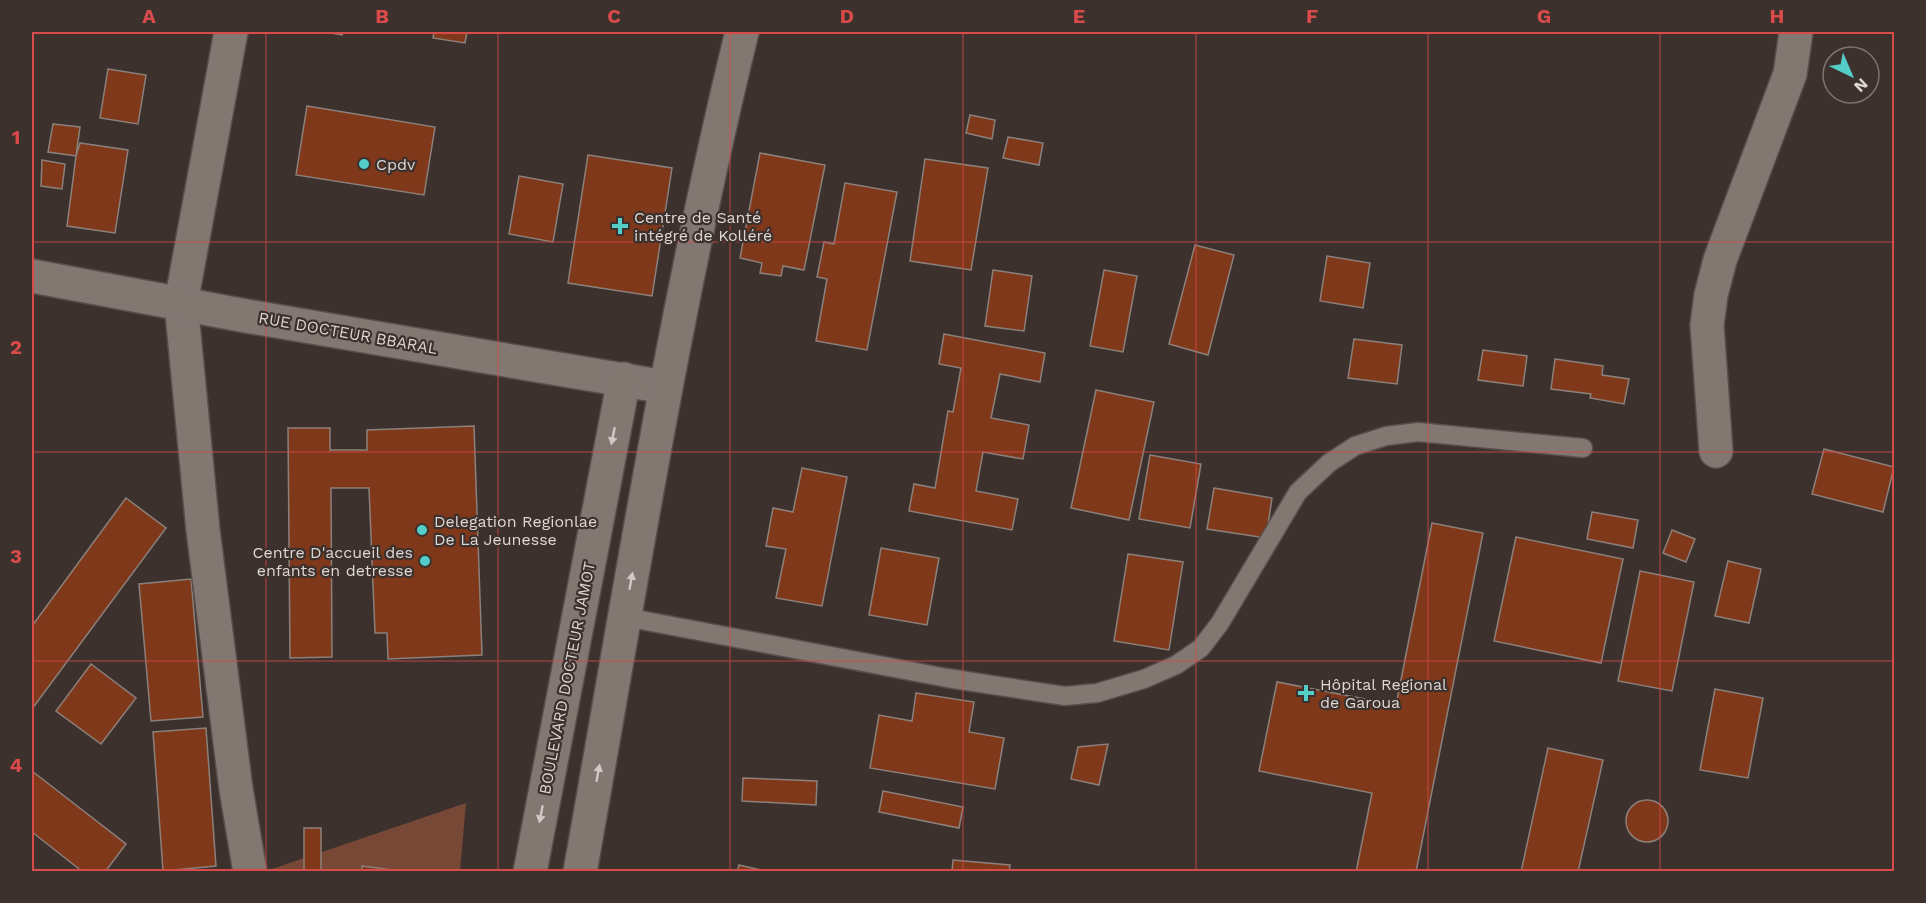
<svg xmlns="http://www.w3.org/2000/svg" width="1926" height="903" viewBox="0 0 1926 903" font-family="'Work Sans',sans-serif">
	<rect width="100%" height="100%" fill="#3c312d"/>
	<path fill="#774836" d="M466,803L460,871L272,872V869Z"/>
	<g fill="#80381a" stroke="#8c807b" stroke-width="1.5">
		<path d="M325,32H343L342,35Z"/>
		<path d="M434,32H467L465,43L433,38Z"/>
		<path d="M108,69L146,75L138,124L100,118Z"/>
		<path d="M307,106L435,127L424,195L296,175Z"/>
		<path d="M970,115L995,120L992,139L966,133Z"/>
		<path d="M53,124L80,127L76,156L48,152Z"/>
		<path d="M1008,137L1043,143L1039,165L1003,158Z"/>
		<path d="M80,143L128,150L115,233L67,226L76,156Z"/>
		<path d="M760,153L825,165L804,270L783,266L781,276L760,273L762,263L740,258Z"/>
		<path d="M588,155L672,168L652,296L568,283Z"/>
		<path d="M925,159L988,168L971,270L910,261Z"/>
		<path d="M42,160L65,164L62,189L41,186Z"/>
		<path d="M519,176L563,184L553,242L509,234Z"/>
		<path d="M845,183L897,192L867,350L816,341L827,279L817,277L824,242L834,244Z"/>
		<path d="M1195,245L1234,255L1208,355L1169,344Z"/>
		<path d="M1327,256L1370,263L1363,308L1320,301Z"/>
		<path d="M993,270L1032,276L1024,331L985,326Z"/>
		<path d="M1104,270L1137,276L1123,352L1090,346Z"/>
		<path d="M944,334L1045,353L1040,382L1000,374L991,418L1029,425L1023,459L983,452L976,491L1018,499L1012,530L909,511L914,484L935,488L948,411L953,412L961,368L939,364Z"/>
		<path d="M1354,339L1402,345L1397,384L1348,378Z"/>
		<path d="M1483,350L1527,356L1523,386L1478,380Z"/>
		<path d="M1555,359L1603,366L1602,375L1629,379L1624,404L1590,398L1591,394L1551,389Z"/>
		<path d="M1096,390L1154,402L1129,520L1071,508Z"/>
		<path d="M474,426L482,655L388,659L387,633H375L369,488H331L332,657L290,658L288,428H330V450H367V430Z"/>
		<path d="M1824,449L1894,467L1883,512L1812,494Z"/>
		<path d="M1150,455L1201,464L1190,528L1139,519Z"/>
		<path d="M802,468L847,477L822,606L776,598L786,549L766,546L773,508L793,512Z"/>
		<path d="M1214,488L1272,498L1266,538L1207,529Z"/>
		<path d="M126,498L166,528L32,709V626Z"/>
		<path d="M1592,512L1638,520L1633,548L1587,539Z"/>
		<path d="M1432,523L1483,533L1416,872H1356L1372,793L1259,771L1277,682L1396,705Z"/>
		<path d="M1672,530L1695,539L1686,562L1663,553Z"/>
		<path d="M1516,537L1623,559L1601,663L1494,641Z"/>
		<path d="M881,548L939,558L927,625L869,615Z"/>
		<path d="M1128,554L1183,562L1169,650L1114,641Z"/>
		<path d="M1728,561L1761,569L1749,623L1715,616Z"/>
		<path d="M1640,571L1694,582L1672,691L1618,681Z"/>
		<path d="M191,579L203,717L151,721L139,584Z"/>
		<path d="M91,664L136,698L101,744L56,711Z"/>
		<path d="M1715,689L1763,698L1748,778L1700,770Z"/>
		<path d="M916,693L974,702L969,732L1004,738L995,789L870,768L879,715L912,721Z"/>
		<path d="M206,728L216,866L163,871L153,732Z"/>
		<path d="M1108,744L1099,785L1071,779L1078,747Z"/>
		<path d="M1548,748L1603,760L1578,872H1521Z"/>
		<path d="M32,771L126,844L105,872H83L32,832Z"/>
		<path d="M743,778L817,781L816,805L742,801Z"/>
		<path d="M883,791L963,807L959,828L879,812Z"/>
		<circle cx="1647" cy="821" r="21"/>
		<rect x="304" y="828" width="17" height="44"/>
		<path d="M953,860L1010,865L1009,872H952Z"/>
		<path d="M739,865L769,872H737Z"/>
		<path d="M362,866L408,872H362Z"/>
	</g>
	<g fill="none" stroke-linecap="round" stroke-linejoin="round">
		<defs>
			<path id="service" d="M625,617L947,678L1065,696L1097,693L1144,679L1176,665L1201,648L1220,623L1298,492L1329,463L1355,446L1386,436L1418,432L1583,448"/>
			<g id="minor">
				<path d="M231,32L181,303L203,530L236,789L250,872"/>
				<path d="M32,276L246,316L665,387"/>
				<path d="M1716,451L1707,325L1711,295L1720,260L1790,74L1796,32"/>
				<path d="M530,872L624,379"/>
				<path d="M580,872C630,591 674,309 742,32"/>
			</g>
		</defs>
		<use href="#service" stroke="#574e4b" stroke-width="21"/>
		<use href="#minor" stroke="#574e4b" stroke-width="36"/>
		<use href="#service" stroke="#837772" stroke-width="18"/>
		<use href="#minor" stroke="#837772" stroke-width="33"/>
	</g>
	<defs><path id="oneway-solid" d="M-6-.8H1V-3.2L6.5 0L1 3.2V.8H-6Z" transform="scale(1.5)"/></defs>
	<g fill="#d0c9c5">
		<use href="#oneway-solid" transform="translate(613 436) rotate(101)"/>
		<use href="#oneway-solid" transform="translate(631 581) rotate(-80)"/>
		<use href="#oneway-solid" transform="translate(598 773) rotate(-80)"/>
		<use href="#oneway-solid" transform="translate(541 814) rotate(101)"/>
	</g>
	<path fill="none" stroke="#d84b4a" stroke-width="1.5" stroke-opacity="0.55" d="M266,32V872M498,32V872M730,32V872M963,32V872M1196,32V872M1428,32V872M1660,32V872M32,242H1894M32,452H1894M32,661H1894"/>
	<g fill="#54cdc8" stroke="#3c312d" stroke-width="2">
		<circle cx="364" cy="164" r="6"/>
		<path d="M617 217h6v6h6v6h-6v6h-6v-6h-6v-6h6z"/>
		<circle cx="422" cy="530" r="6"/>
		<circle cx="425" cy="561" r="6"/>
		<path d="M1303 684h6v6h6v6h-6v6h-6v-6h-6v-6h6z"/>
	</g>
	<g text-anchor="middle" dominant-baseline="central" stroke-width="4.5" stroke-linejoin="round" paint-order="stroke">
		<g font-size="16" fill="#ded7d4" stroke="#3c312d" text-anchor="start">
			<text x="376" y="164">Cpdv</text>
			<text x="634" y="217">Centre de Santé<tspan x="634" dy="18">intégré de Kolléré</tspan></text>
			<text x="434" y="521">Delegation Regionlae<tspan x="434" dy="18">De La Jeunesse</tspan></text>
			<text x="413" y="552" text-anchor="end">Centre D'accueil des<tspan x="413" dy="18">enfants en detresse</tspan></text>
			<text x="1320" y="684">Hôpital Regional<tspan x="1320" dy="18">de Garoua</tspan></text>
		</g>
		<g font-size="16" fill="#ded7d4" stroke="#3c312d">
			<text transform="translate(348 333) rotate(10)">RUE DOCTEUR BBARAL</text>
			<text transform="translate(567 678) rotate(-79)">BOULEVARD DOCTEUR JAMOT</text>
		</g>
	</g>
	<rect width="1926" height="903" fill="none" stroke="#3c312d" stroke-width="66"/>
	<g transform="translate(1851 75) rotate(136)"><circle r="28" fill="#3c312d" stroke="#7d7370" stroke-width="1.5"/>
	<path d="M0-4.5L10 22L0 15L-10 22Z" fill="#54cdc8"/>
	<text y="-9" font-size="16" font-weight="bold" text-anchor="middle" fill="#ded7d4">N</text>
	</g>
	<rect x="33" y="33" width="1860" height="837" fill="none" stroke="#d84b4a" stroke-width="2"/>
	<g font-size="20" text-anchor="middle" font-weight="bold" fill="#d84b4a">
		<text x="149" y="23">A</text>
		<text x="382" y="23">B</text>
		<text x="614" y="23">C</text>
		<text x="847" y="23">D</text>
		<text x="1079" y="23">E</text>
		<text x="1312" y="23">F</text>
		<text x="1544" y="23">G</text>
		<text x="1777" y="23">H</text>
		<text x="16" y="144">1</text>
		<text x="16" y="354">2</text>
		<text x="16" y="563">3</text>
		<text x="16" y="772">4</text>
	</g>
</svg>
